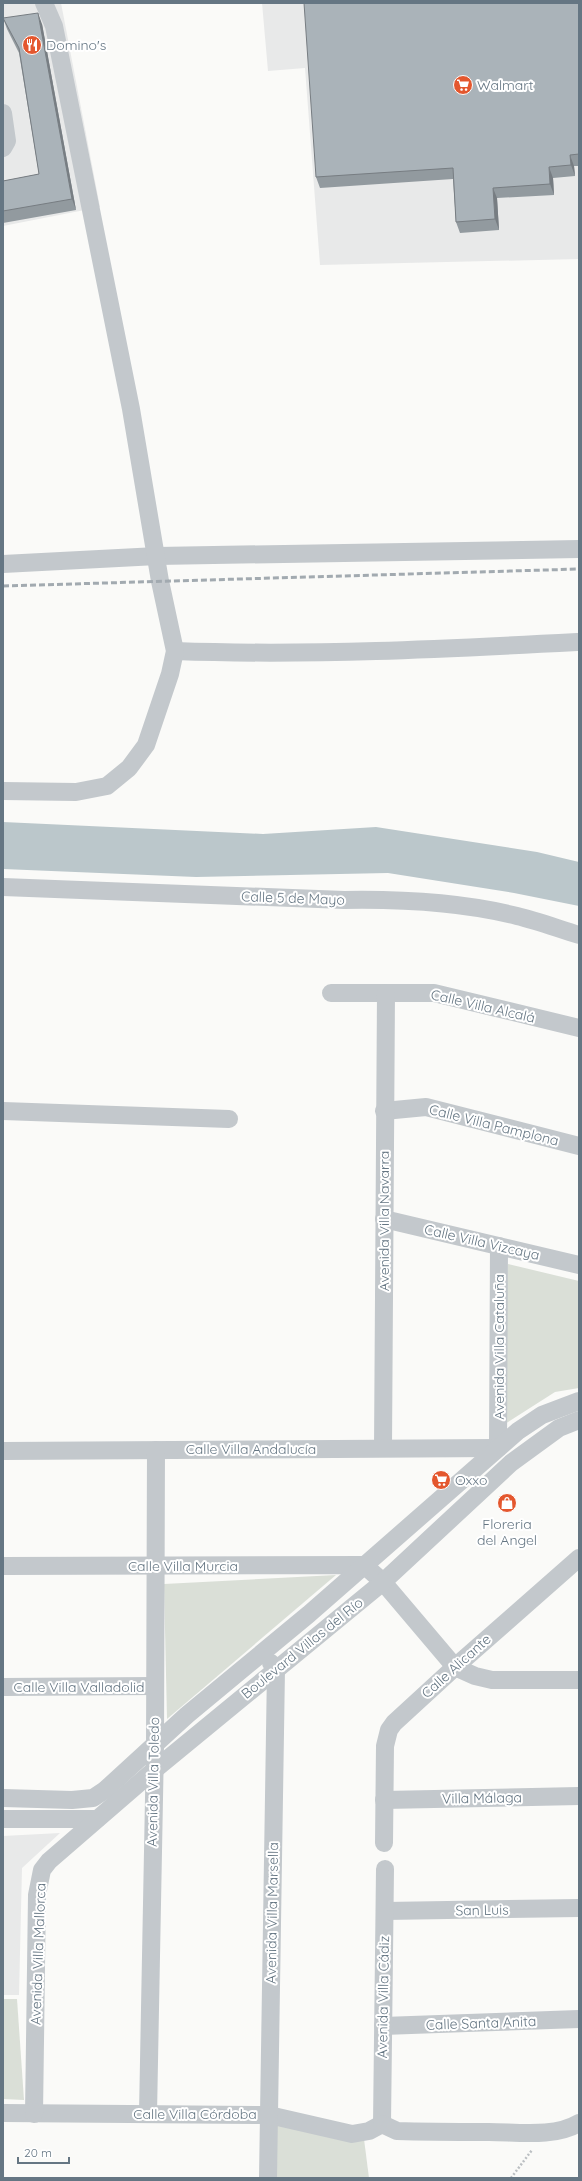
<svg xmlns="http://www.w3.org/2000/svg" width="582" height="2181" viewBox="0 0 582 2181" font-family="Quicksand,sans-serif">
	<rect width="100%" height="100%" fill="#fafaf8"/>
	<g fill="#e8e9e9">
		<path d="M3,3H61L100,207L3,226Z"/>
		<path d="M262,3H579V259L320,265L305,68L268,71Z"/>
		<path d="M60,1833L22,1868L19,1995H3V1836Z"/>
	</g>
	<g fill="#dadfd7">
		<path d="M508,1264L579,1281V1388L555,1392L500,1427Z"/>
		<path d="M336,1575L167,1719L164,1584Z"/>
		<path d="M3,1999H17L24,2100L3,2099Z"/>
		<path d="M273,2120L364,2139L369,2178H272Z"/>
	</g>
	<path fill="#bbc7cb" d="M3,822L263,834L376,827L537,852L579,862V906L514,893L388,873L196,877L3,869Z"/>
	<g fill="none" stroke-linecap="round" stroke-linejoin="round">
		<path stroke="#bbbfc2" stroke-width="2.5" stroke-dasharray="2 2" stroke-linecap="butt" d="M511,2178L532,2150"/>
		<g stroke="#c3c8cc" stroke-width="18">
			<path d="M3,113L7,141L3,148"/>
			<path d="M3,564L157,556L579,549"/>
			<path d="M175,651C310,656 444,649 579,642"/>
			<path d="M3,791L76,792L107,786L129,768L146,745L170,674L175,651L160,581L131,409L54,26L44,3"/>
			<path d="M3,887L344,900C402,899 461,902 517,916C538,921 559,929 579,935"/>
			<path d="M331,993H434L579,1028"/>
			<path d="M3,1111L229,1119"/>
			<path d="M384,1111L426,1107L579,1146"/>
			<path d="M384,1219L579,1265"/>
			<path d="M383,1448L386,993"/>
			<path d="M498,1448L499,1246"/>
			<path d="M3,1451L498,1448"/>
			<path d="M3,1566L364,1565L383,1582L455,1667L475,1676L492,1680H579"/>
			<path d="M3,1687L154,1686"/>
			<path d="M3,1798L72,1800L93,1798L105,1790L187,1715L309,1614L518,1431L542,1415L579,1401"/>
			<path d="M384,1800L579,1796"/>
			<path d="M3,1819H97"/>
			<path d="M384,1843L385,1746L389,1730L394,1723L455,1667L579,1558"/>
			<path d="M385,1911L579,1908"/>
			<path d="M383,2026L579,2019"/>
			<path d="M3,2113L269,2115L352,2134L369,2131L382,2124"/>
			<path d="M34,2114L37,1895L42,1870L49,1861L153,1771L383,1582L511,1463L559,1428L579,1420"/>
			<path d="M148,2114L155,1746L156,1450"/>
			<path d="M382,2124L385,1869"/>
			<path d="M382,2124L397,2131C428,2132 458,2132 489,2132C517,2132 554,2138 579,2123"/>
			<path d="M268,2178L276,1669L271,1663"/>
		</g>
		<path stroke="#a2aab0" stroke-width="3" stroke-dasharray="6 3" stroke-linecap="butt" d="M3,586L579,569"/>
	</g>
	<g fill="#929a9f">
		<path d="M579,3V166H574L575,176L553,178L554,195L497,198L499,230L460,233L456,222L453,179L320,188L316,177Z"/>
		<path d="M3,18L42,24L76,210L3,223V181L39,174L19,53L7,29Z"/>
	</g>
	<g fill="#777d82">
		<path d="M38,13L42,24L76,210L72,199Z"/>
		<path d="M570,155L574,166L575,176L571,165Z"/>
		<path d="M549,167L553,178L554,195L550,184Z"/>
		<path d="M493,188L497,198L499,230L495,219Z"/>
	</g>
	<g fill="#aab3b9" stroke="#777d82">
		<path d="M304,3H579V154L570,155L571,165L549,167L550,184L493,188L495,219L456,222L453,168L316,177Z"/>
		<path d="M38,13L72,199L3,211V181L39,174L19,48L3,18Z"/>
	</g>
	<defs>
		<symbol id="restaurant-disc" viewBox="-11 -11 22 22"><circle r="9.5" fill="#e4572e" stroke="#fff"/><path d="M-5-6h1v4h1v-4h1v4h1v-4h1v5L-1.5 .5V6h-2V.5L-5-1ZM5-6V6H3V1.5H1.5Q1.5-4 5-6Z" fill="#fff"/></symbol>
		<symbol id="supermarket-disc" viewBox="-11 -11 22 22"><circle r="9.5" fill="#e4572e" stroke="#fff"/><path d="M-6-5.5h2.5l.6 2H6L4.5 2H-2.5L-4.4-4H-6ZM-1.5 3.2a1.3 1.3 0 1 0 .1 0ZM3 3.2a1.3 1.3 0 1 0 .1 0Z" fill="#fff"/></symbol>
		<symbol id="shop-disc" viewBox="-11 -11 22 22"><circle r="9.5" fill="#e4572e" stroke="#fff"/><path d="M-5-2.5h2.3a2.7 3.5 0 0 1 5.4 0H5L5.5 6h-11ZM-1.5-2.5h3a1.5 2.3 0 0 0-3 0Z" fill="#fff"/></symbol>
	</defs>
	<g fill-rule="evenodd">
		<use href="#restaurant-disc" x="21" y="34" width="22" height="22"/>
		<use href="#supermarket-disc" x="452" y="74" width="22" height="22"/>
		<use href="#supermarket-disc" x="430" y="1469" width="22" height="22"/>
		<use href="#shop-disc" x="496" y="1492" width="22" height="22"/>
	</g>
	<g text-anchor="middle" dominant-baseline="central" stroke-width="4" stroke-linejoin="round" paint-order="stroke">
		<g font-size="14" fill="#657683" stroke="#fff" text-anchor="start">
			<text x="46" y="45">Domino's</text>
			<text x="477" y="85">Walmart</text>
			<text x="455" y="1480">Oxxo</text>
			<text x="507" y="1524" text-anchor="middle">Floreria<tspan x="507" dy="16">del Angel</tspan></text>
		</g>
		<g font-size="14" fill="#657683" stroke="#fff">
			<text transform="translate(293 898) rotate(2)">Calle 5 de Mayo</text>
			<text transform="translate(483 1006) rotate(13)">Calle Villa Alcalá</text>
			<text transform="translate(494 1125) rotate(14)">Calle Villa Pamplona</text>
			<text transform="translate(384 1221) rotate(-90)">Avenida Villa Navarra</text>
			<text transform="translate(482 1242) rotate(13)">Calle Villa Vizcaya</text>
			<text transform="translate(499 1347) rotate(-90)">Avenida Villa Cataluña</text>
			<text x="251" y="1449">Calle Villa Andalucía</text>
			<text x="183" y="1566">Calle Villa Murcia</text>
			<text transform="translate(302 1648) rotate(-39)">Boulevard Villas del Río</text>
			<text transform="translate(456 1666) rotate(-42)">Calle Alicante</text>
			<text x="79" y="1687">Calle Villa Valladolid</text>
			<text transform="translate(153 1782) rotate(-89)">Avenida Villa Toledo</text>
			<text transform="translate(482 1798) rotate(-1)">Villa Málaga</text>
			<text transform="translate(482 1910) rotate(-1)">San Luis</text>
			<text transform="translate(272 1913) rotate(-89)">Avenida Villa Marsella</text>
			<text transform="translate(38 1954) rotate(-88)">Avenida Villa Mallorca</text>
			<text transform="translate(383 1997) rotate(-89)">Avenida Villa Cádiz</text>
			<text transform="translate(481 2023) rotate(-2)">Calle Santa Anita</text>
			<text x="195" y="2114">Calle Villa Córdoba</text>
		</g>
	</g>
	<rect width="582" height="2181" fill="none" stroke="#657683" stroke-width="8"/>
	<path d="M18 2157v6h51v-6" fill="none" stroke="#657683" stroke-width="2"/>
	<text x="24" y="2157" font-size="12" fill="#657683" stroke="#ffffff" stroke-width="3" paint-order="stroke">20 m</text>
</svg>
